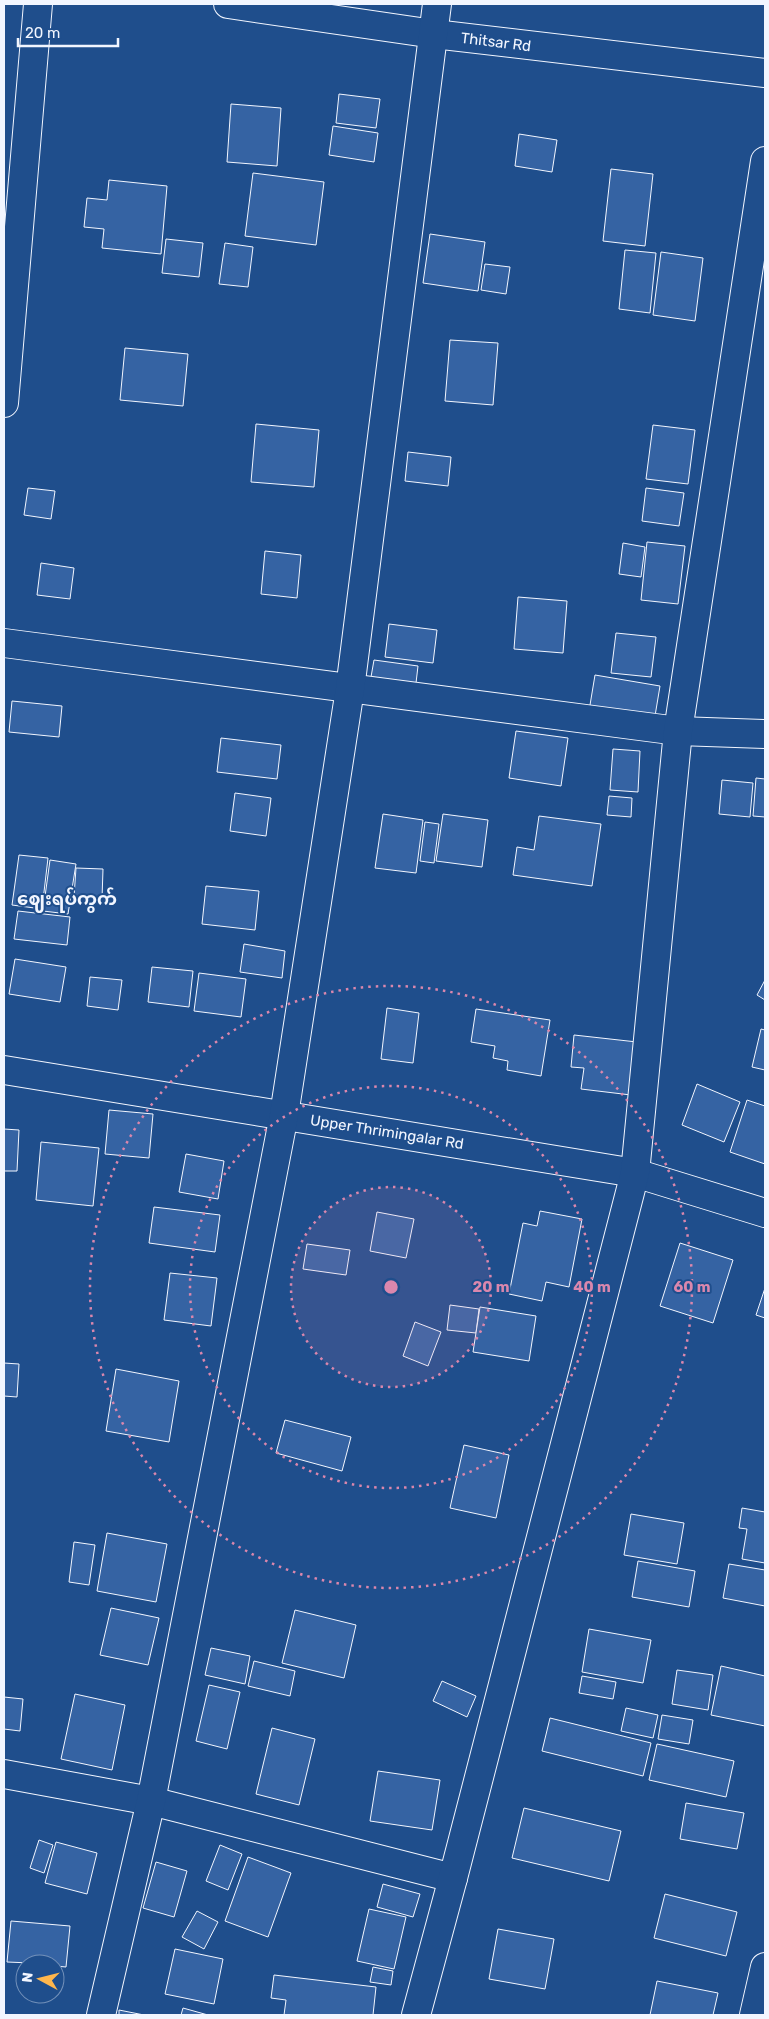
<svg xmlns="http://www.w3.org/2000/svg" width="769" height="2019" viewBox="0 0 769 2019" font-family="Rubik,'Noto Sans Myanmar',sans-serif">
	<rect width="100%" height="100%" fill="#1f4e8c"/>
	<g fill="#3563a3" stroke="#f2f6ff">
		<path d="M339,94L380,99L376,128L336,123Z"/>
		<path d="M231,104L281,108L277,166L227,162Z"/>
		<path d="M333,126L378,133L374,162L329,155Z"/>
		<path d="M519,134L557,140L552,172L515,166Z"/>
		<path d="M611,169L653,174L645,246L603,241Z"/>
		<path d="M253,173L324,182L316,245L245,236Z"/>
		<path d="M109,180L167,186L161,254L102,248L104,229L84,227L87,198L107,200Z"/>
		<path d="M430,234L485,242L478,291L423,283Z"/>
		<path d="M166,239L203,243L199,277L162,273Z"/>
		<path d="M225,243L253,247L248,287L219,284Z"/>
		<path d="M625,250L656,253L650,313L619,309Z"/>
		<path d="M661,252L703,258L695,321L653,315Z"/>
		<path d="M485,264L510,267L506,294L481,290Z"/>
		<path d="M450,340L498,343L493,405L445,401Z"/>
		<path d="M125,348L188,354L183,406L120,400Z"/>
		<path d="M256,424L319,430L314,487L251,482Z"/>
		<path d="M653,425L695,430L688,484L646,479Z"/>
		<path d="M408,452L451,457L448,486L405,481Z"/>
		<path d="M28,488L55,491L51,519L24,515Z"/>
		<path d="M646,488L684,493L679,526L642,521Z"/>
		<path d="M647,542L685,546L678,604L641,600Z"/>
		<path d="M623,543L645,547L641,577L619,574Z"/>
		<path d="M265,551L301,555L297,598L261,594Z"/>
		<path d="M41,563L74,568L70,599L37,595Z"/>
		<path d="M518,597L567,601L563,653L514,649Z"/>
		<path d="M389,624L437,630L433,663L385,657Z"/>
		<path d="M616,633L656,637L651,677L611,673Z"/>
		<path d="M374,660L418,666L416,683L371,677Z"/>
		<path d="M595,675L660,686L654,722L589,711Z"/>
		<path d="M12,701L62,706L59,737L9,732Z"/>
		<path d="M516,731L568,738L561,786L509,778Z"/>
		<path d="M221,738L281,745L277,779L217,772Z"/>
		<path d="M613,749L640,751L638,792L610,790Z"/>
		<path d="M756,778L765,779V817L753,816Z"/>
		<path d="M722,780L753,783L750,817L719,814Z"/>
		<path d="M235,793L271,798L266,836L230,831Z"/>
		<path d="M609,796L632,798L631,817L607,815Z"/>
		<path d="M383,814L423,820L416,873L375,868Z"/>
		<path d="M443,814L488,820L482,867L436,861Z"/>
		<path d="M539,816L601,824L592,886L513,875L517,847L534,850Z"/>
		<path d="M425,822L439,824L434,863L420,861Z"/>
		<path d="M19,855L48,858L42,909L12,905Z"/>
		<path d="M50,860L76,864L68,914L43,911Z"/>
		<path d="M76,868L103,869L102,899L74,897Z"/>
		<path d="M206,886L259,891L255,930L202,924Z"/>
		<path d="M18,911L70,917L67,945L14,939Z"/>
		<path d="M244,944L285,951L282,978L240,972Z"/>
		<path d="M15,959L66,967L60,1002L9,994Z"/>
		<path d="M152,967L193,971L189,1007L148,1002Z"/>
		<path d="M199,973L246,979L241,1017L194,1011Z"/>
		<path d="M90,977L122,980L118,1010L87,1006Z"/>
		<path d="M765,980V1000L757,995Z"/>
		<path d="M387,1008L419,1013L413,1063L381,1059Z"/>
		<path d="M476,1009L550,1020L541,1076L507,1070L508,1061L493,1058L495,1046L471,1042Z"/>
		<path d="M761,1029L765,1030V1070L752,1067Z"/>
		<path d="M574,1035L637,1042L631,1095L581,1089L584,1068L571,1067Z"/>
		<path d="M697,1084L740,1102L724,1142L682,1125Z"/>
		<path d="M747,1100L765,1106V1164L730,1152Z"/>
		<path d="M109,1110L153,1114L149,1158L105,1154Z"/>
		<path d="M4,1129L19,1130L17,1171H4Z"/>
		<path d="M41,1142L99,1148L93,1206L36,1200Z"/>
		<path d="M186,1154L224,1161L218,1199L179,1192Z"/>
		<path d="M154,1207L220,1215L215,1252L149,1243Z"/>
		<path d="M540,1211L582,1219L569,1287L546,1282L542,1301L509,1294L523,1223L537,1226Z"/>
		<path d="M377,1212L414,1219L406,1258L370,1251Z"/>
		<path d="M680,1243L733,1260L713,1323L660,1306Z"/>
		<path d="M307,1244L350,1250L346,1275L303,1269Z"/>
		<path d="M170,1273L217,1278L211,1326L164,1320Z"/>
		<path d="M765,1288V1318L756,1315Z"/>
		<path d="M450,1305L479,1309L476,1333L447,1330Z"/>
		<path d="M480,1307L536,1316L529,1361L473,1352Z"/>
		<path d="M415,1322L441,1332L428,1366L403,1356Z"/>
		<path d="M4,1363L19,1364L17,1397L4,1396Z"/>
		<path d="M116,1369L179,1381L169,1442L106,1431Z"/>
		<path d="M285,1420L351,1437L342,1471L276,1453Z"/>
		<path d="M464,1445L509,1455L496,1518L450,1508Z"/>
		<path d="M742,1508L765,1512V1563L742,1559L747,1529L739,1528Z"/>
		<path d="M631,1514L684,1523L677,1564L624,1555Z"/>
		<path d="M107,1533L167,1544L156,1602L97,1591Z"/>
		<path d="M74,1542L95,1545L89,1585L69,1582Z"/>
		<path d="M638,1561L695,1571L689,1607L632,1597Z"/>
		<path d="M729,1564L765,1570V1606L723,1598Z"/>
		<path d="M111,1608L159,1618L148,1665L100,1655Z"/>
		<path d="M295,1610L356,1625L344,1678L282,1663Z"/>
		<path d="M589,1629L651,1640L643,1683L582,1672Z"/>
		<path d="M211,1648L250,1656L245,1684L205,1675Z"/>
		<path d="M254,1661L295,1671L290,1696L248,1686Z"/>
		<path d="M721,1666L765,1676V1726L711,1715Z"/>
		<path d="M677,1670L713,1675L708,1710L672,1704Z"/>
		<path d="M582,1676L616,1682L613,1699L579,1693Z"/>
		<path d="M442,1681L476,1696L467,1717L433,1701Z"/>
		<path d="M209,1685L240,1692L227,1749L196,1741Z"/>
		<path d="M75,1694L125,1705L112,1770L61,1759Z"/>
		<path d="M4,1697L23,1699L20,1731L4,1729Z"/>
		<path d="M626,1708L658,1715L653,1738L621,1731Z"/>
		<path d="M662,1715L693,1720L689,1744L658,1739Z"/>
		<path d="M550,1718L651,1743L643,1776L542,1751Z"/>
		<path d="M272,1728L315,1739L299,1805L256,1794Z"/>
		<path d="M657,1744L734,1761L726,1797L649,1780Z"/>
		<path d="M378,1771L440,1780L432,1830L370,1821Z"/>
		<path d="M686,1803L744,1813L737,1849L680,1839Z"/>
		<path d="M524,1808L621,1831L609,1881L512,1858Z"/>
		<path d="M39,1840L53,1845L44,1873L30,1868Z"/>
		<path d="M56,1842L97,1853L87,1894L45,1883Z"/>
		<path d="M220,1845L242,1854L228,1890L206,1881Z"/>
		<path d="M248,1857L291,1873L268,1937L225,1921Z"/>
		<path d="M156,1862L187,1871L174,1917L143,1908Z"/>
		<path d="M383,1884L420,1894L413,1917L377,1907Z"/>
		<path d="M665,1894L737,1912L726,1956L654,1938Z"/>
		<path d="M369,1909L406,1917L394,1969L357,1961Z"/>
		<path d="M197,1911L218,1922L204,1949L182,1937Z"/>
		<path d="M11,1921L70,1926L66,1967L55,1966V1964L7,1962Z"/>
		<path d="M498,1929L554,1939L545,1989L489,1979Z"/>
		<path d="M175,1949L223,1959L214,2004L165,1994Z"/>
		<path d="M373,1967L393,1971L391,1985L370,1982Z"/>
		<path d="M274,1975L376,1987L373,2015H284L286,2000L271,1998Z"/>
		<path d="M657,1981L718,1993L713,2015H650Z"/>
		<path d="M183,2008L208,2015H181Z"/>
		<path d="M119,2010L144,2015H119Z"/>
	</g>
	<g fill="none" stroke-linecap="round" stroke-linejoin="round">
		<defs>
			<g id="minor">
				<path d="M228,4L434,34L765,73"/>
				<path d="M4,403L38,4"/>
				<path d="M4,643L678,731L765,734"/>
				<path d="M4,1070L635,1173L765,1213"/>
				<path d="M4,1774L151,1801L453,1878"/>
				<path d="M101,2015L151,1801L284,1115L350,689L437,4"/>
				<path d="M416,2015L453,1878L635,1173L678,731L765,161"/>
				<path d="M754,2015L765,1967"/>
			</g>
		</defs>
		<use href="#minor" stroke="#f2f6ff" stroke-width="30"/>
		<use href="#minor" stroke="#1f4e8c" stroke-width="28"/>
	</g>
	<circle cx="391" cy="1287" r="100" fill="#da87ad" fill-opacity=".12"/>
	<g fill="none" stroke="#da87ad" stroke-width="2.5" stroke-dasharray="2.5 5">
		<circle cx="391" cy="1287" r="100"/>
		<circle cx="391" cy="1287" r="201"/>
		<circle cx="391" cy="1287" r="301"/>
	</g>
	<g text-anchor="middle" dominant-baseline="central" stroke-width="4" stroke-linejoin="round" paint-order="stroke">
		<g font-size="15" fill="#f2f6ff" stroke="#1f4e8c">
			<text transform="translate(496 42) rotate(7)">Thitsar Rd</text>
			<text transform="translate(387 1132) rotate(9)">Upper Thrimingalar Rd</text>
		</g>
		<g font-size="18" font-weight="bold" fill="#f2f6ff" stroke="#1f4e8c">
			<text x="67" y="899">ဈေးရပ်ကွက်</text>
		</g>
	</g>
	<circle cx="391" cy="1287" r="8" fill="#da87ad" stroke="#1f4e8c" stroke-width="2.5"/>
	<g font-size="15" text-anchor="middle" font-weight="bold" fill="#da87ad" stroke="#1f4e8c" stroke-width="4" stroke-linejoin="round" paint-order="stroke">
		<text x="491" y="1292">20 m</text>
		<text x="592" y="1292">40 m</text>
		<text x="692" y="1292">60 m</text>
	</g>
	<rect width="769" height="2019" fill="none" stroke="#f2f6ff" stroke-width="10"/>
	<g transform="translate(40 1979) rotate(277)"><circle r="24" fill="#1f4e8c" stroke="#7391ba"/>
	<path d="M0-4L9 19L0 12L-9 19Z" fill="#ffb74d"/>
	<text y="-8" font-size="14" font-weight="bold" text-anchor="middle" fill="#f2f6ff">N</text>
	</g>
	<path d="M18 38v8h100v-8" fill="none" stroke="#f2f6ff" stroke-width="2.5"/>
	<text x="25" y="38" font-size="15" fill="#f2f6ff" stroke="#1f4e8c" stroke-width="4" paint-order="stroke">20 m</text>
</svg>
